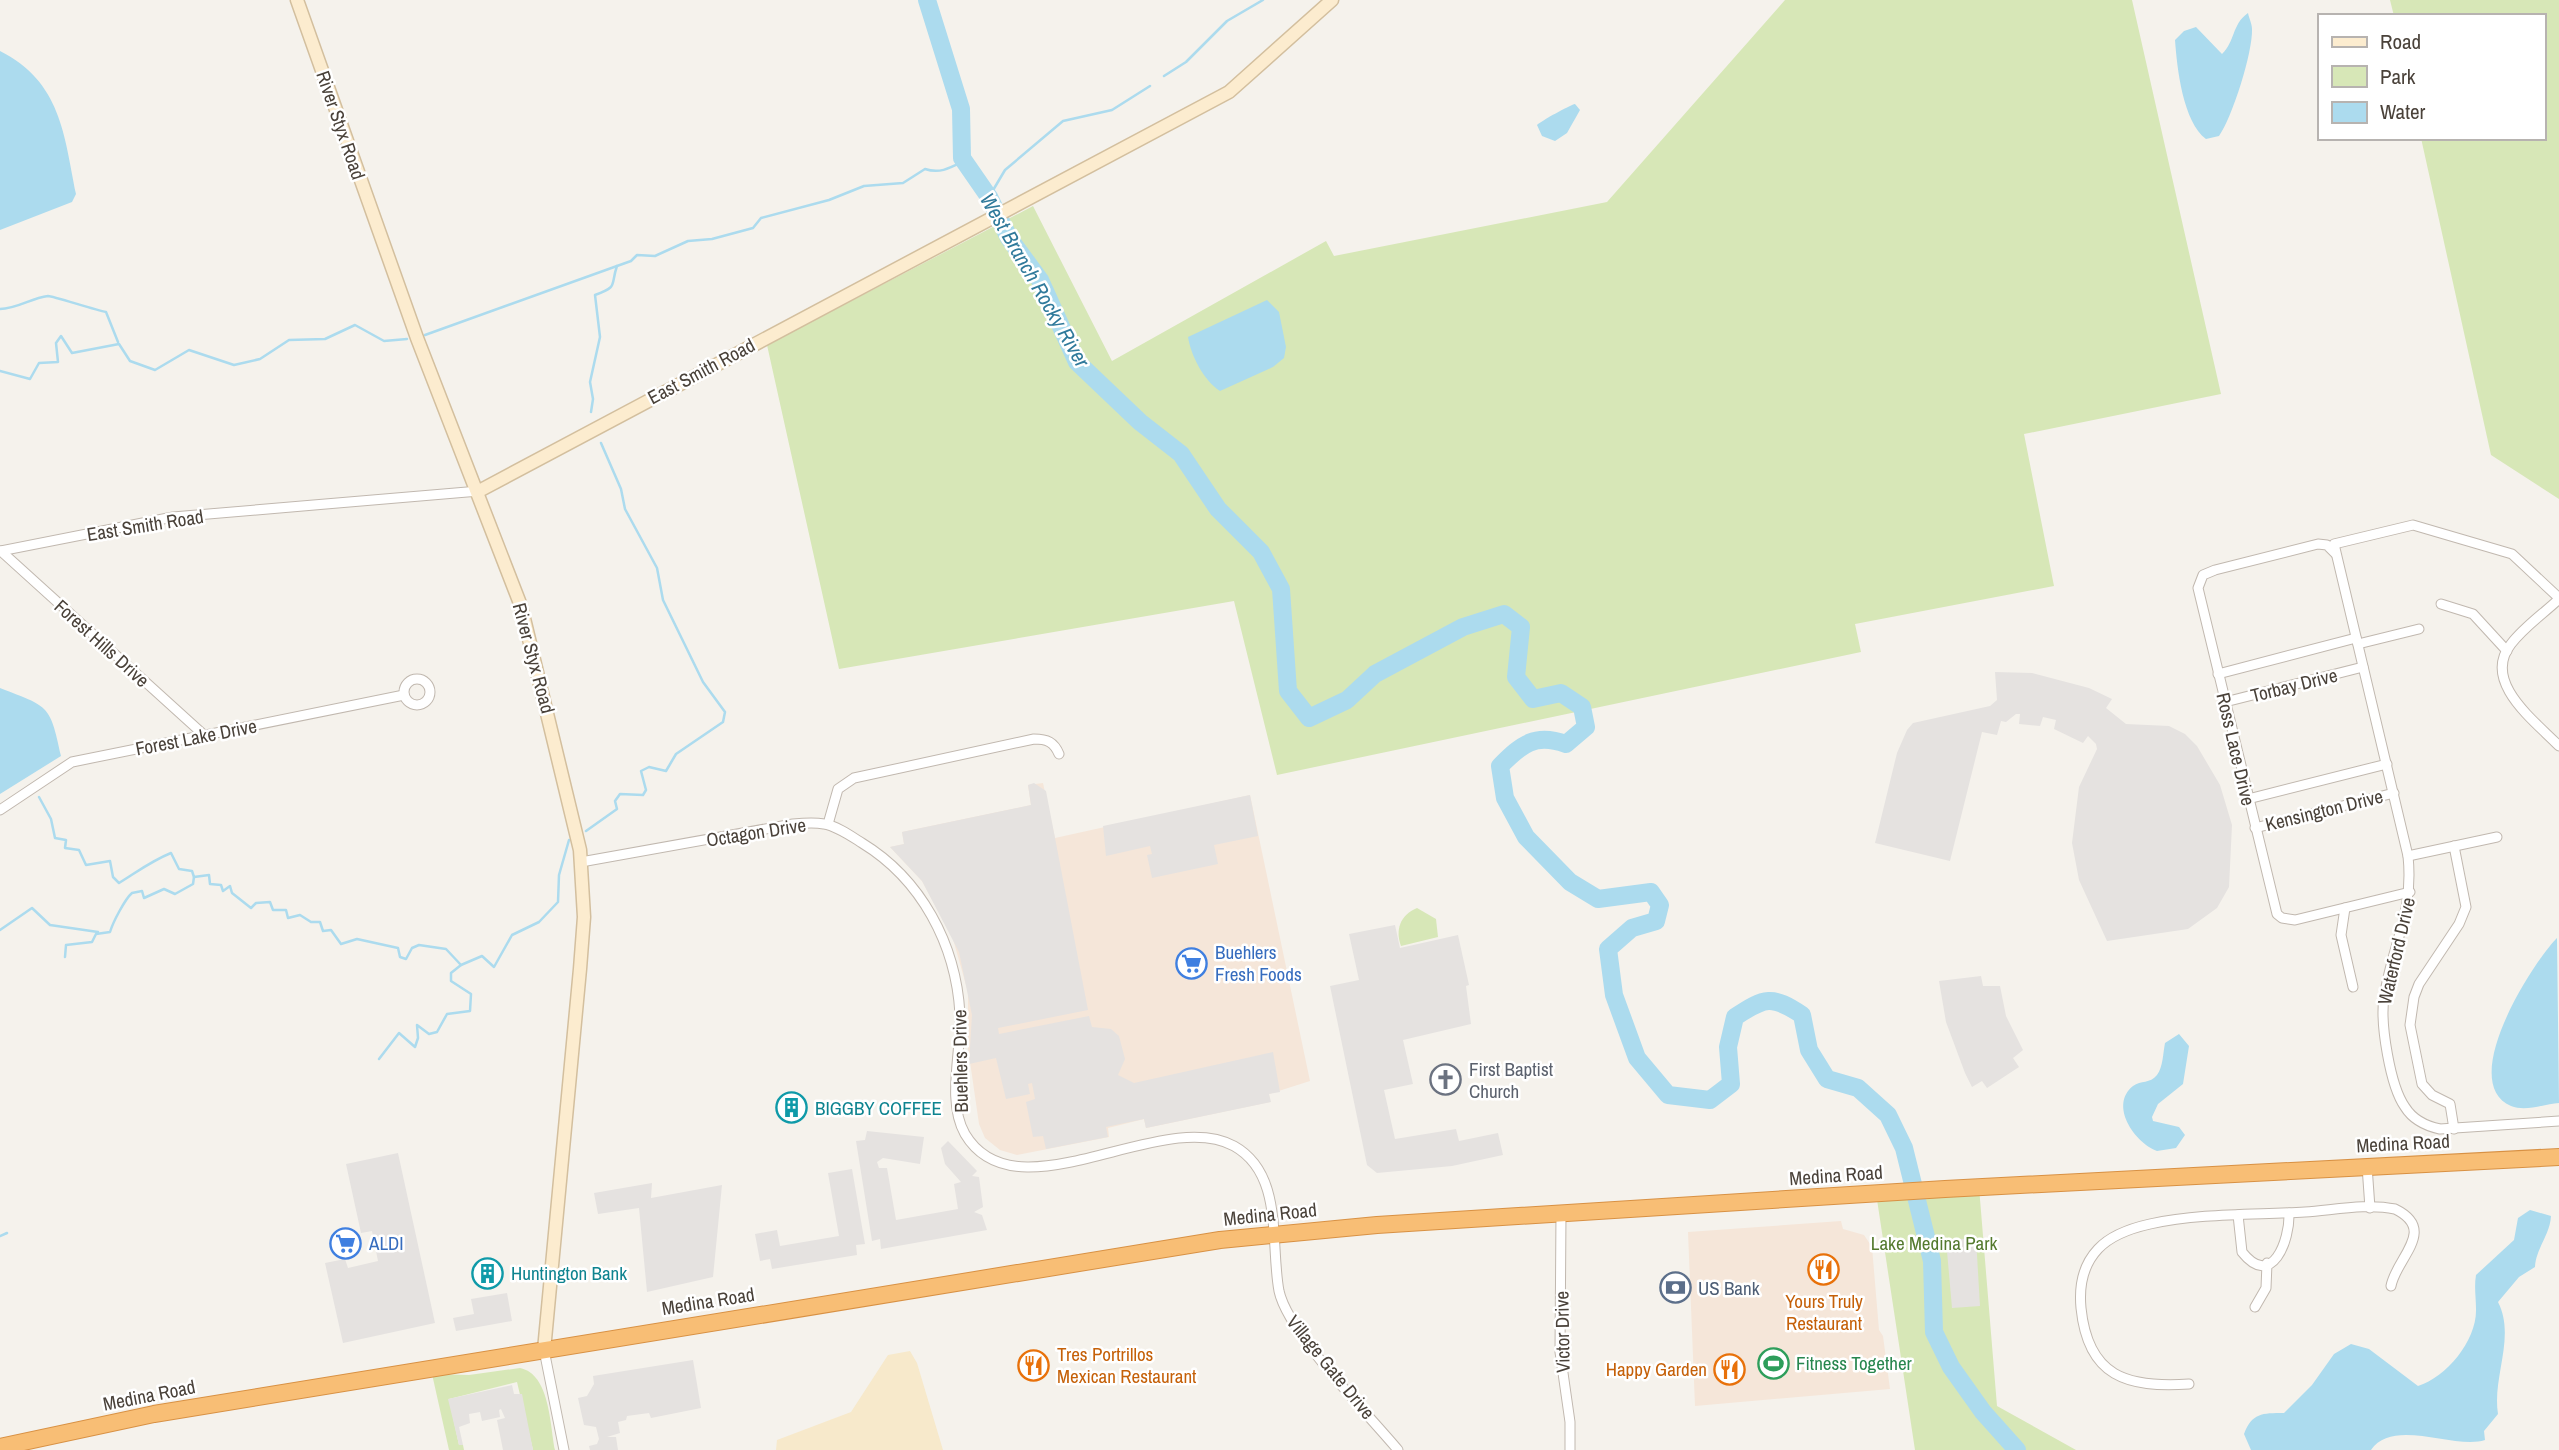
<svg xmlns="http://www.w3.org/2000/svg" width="2559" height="1450" viewBox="0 0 2559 1450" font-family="'Archivo Narrow',sans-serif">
	<rect width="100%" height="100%" fill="#f5f2ec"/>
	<g fill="#f5e6d9">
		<path d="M1043,783L1055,838L1250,795L1310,1081L1269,1094L1270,1102L1146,1128L1144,1119L1108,1128L1109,1137L1017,1155L1000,1150L985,1138L979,1124L968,1048V992L953,939L922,881L890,847L904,844L902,832L1031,805L1028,785Z"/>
		<path d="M1841,1221L1843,1229L1864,1235L1872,1247L1879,1330L1883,1336L1890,1389L1695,1406L1688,1232Z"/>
	</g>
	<g fill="#d7e7b7">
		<path d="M1785,0H2132L2221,394L2024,434L2054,586L1855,624L1861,652L1277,775L1234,601L839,669L767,345L1033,206L1112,361L1326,241L1334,256L1607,202Z"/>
		<path d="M2390,0H2559V499L2491,455L2421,138H2543V16H2394Z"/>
		<path d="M1417,908L1436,919L1438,937L1401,946C1395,930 1400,915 1417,908Z"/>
		<path d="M1979,1187L1997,1406L2076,1450H1915L1876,1193Z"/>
		<path d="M520,1368C550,1374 550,1425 555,1450H533L517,1382L449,1399L459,1445H463L464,1450H449L432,1374L469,1375Z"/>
	</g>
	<path fill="#f7e9cb" d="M910,1351L917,1363L943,1450H776L777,1440L851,1412L888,1355Z"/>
	<g fill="#e5e2e0">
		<path d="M1995,672L2032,673L2089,688L2112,699L2106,708L2126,724L2169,726L2185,734L2197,746L2220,785L2232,825L2229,887L2217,908L2188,929L2107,941L2079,880L2072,843L2079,787L2097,749L2096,744L2088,736L2083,743L2054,729L2056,720L2043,717L2040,726L2019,724L2020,714H2016L2006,722L2001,721L1997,735L1982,732L1950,861L1875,843L1897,753L1907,730L1913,723L1990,706L1997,700Z"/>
		<path d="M1034,783L1046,791L1088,1010L998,1028L999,1034L1089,1016L1092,1027L1111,1029L1119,1036L1125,1059L1118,1075L1134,1083L1273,1052L1280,1092L1269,1094L1271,1102L1146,1128L1144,1119L1106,1127L1108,1137L1046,1149L1043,1136L1033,1137L1026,1102L1035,1099L1032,1083L1028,1084L1030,1094L1006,1099L996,1058L969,1064L972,1015L959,952L922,881L890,847L904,844L902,832L1031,805L1028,785Z"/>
		<path d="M1250,795L1258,836L1214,845L1218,864L1152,878L1147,855L1152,854L1150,846L1106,856L1103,826Z"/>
		<path d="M1395,925L1400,948L1458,935L1469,985L1466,986L1471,1024L1403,1040L1413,1084L1384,1090L1395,1139L1456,1129L1459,1141L1498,1133L1503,1155L1452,1166L1377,1173L1367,1165L1330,986L1359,980L1349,934Z"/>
		<path d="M1981,976L1983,986H2000L2006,1016L2023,1050L2013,1058L2019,1067L1987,1088L1982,1081L1972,1087L1965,1073L1946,1022L1939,981Z"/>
		<path d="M867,1131L924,1137L920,1164L883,1158L877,1162L879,1168H887L896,1220L958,1209L954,1184L961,1182L945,1164L941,1148L948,1141L977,1171L972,1176L979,1177L983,1207L974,1212L982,1215L987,1230L881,1249L880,1239L872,1241L856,1141L865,1140Z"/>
		<path d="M398,1153L435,1323L343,1343L325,1263L345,1259L348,1268L378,1261L372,1231L361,1233L346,1164Z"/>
		<path d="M852,1169L865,1244L856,1245L857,1255L772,1269L770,1259L760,1261L755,1234L777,1230L780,1246L839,1236L828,1173Z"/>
		<path d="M652,1183L651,1198L722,1185L713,1277L647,1292L639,1208L598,1214L594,1193Z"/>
		<path d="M1976,1238L1980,1306L1952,1308L1946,1240Z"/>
		<path d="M507,1293L512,1321L456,1331L453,1318L474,1314L471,1299Z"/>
		<path d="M693,1360L701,1408L651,1418L649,1413L627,1416L626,1420L618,1422L620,1433L607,1437H616L618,1450H590L589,1446L597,1444L599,1439L596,1427L584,1425L578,1398L587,1396L594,1384L593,1376Z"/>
		<path d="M512,1385L514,1394H522L533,1450H503L497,1420L505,1418L501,1409L499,1410L500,1417L482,1421L480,1412L469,1414L470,1423L459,1427L463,1445H459L448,1399Z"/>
	</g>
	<g fill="#acdbee">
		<path d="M2248,13C2249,18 2252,24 2252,29C2253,52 2232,118 2219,136L2206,139C2183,122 2177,68 2175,40L2184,31L2196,27L2222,54C2235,42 2232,24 2248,13Z"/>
		<path d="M0,51C61,82 64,134 76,194L72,202L0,230Z"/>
		<path d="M1575,104L1580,110L1567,133L1555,141L1542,136L1537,125C1541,121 1570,105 1575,104Z"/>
		<path d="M1267,300L1279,312L1286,347L1284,358L1273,367L1220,391C1204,381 1191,356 1188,337Z"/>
		<path d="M0,688C48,707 50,703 61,756L0,794Z"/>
		<path d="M2557,938L2559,1103C2544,1104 2526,1112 2511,1106C2456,1082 2533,962 2557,938Z"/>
		<path d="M2179,1034L2189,1046L2183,1084L2158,1104L2152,1117L2153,1121L2179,1127L2185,1135L2176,1148L2157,1151C2134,1142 2109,1105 2133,1086C2141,1080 2150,1084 2157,1075C2163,1067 2163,1053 2165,1043Z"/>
		<path d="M2530,1210L2551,1216C2550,1235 2536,1248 2535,1267L2519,1277L2498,1302C2516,1337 2492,1377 2498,1414L2484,1431L2485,1440C2455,1450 2393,1417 2371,1450H2251L2244,1434C2252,1413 2262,1413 2284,1413L2312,1385L2334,1354L2351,1344L2369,1349L2418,1386C2447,1377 2477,1340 2476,1309C2476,1297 2474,1287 2476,1275L2514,1240L2518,1218Z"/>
	</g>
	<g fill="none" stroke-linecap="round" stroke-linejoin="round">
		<g stroke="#acdbee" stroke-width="2.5">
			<path d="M1164,76L1186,62L1227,21L1263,0"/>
			<path d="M989,197L1005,170L1063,121L1112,110L1150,86"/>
			<path d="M0,309C17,309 31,298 48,296C53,296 95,310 106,312L118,342"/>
			<path d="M425,335L617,266"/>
			<path d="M0,371L30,379L39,363L58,362L56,343L61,336L72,353L119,344L130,361L155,370L189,350L234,365L260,359L289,340L325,339L355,325L384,341L407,339"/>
			<path d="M591,412L593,399L590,382L600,337L595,295C619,286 610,286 617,266L631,261L637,255L655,256L688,241L712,239L753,228L761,218L829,200L864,186L903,183L925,169C940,174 950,168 964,161"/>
			<path d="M39,797L51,819L55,838L66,840L65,848L79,850L86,865L110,861L113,877L119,883C137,872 151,861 171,853L179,869L192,871L194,877L209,875L210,884L221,885L223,891L230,886L232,893L251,908L256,903L270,902L273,910H286L288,918L300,915L311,922H320L323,931L331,930L341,944L357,939L398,948L400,957L406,959L412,948L419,945L446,949L461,965L482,956L494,967L512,935L539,922L558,902L559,875L569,840"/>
			<path d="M586,831L617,809L615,801L620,794L643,795L646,790L641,771L649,767L666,771L676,754L723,722L725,712L703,682L663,600L657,568L625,509L621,489L601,443"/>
			<path d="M0,930L32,908L50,925L98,932"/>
			<path d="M65,957L66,945L92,942L96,934L110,932C113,922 125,899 132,893L142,891L144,898L164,889L175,894L193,884L194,877"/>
			<path d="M379,1059L399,1033L415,1047L418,1038L417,1025L429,1034L437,1032L447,1014L470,1011L471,994L451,981V973L461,965"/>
			<path d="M0,1236L7,1233"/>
		</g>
		<path stroke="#acdbee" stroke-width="18" d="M927,0L961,109L962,158L989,197L1009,238L1040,280L1077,362L1140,422L1181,454L1218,509L1261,552L1281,589L1288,691L1309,718L1347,700L1375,674L1463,627L1504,614L1521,627L1516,677L1533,699L1561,693L1582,707L1586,727L1566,744C1535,733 1522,744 1500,766L1505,798L1526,837L1570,882L1598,899L1651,892L1660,905L1656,921L1632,928L1608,949L1614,995L1637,1058L1668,1095L1710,1100L1731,1084L1728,1047L1735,1017C1765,997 1772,995 1802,1015L1809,1050L1827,1079L1858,1088L1888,1115L1904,1148L1932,1261L1934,1332L1951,1367L1983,1412L2017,1450"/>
		<defs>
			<g id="street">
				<path d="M0,551L173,517L479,491"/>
				<path d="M1,551L204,735"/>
				<path d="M2335,553L2327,545L2318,544L2215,570L2203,575L2198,588L2277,914L2282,918L2295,920L2410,892"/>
				<path d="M2559,598L2512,554L2413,525L2334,544L2408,856C2414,913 2392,945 2384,998C2380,1023 2390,1086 2405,1107C2413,1120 2426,1126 2440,1129L2559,1121"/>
				<path d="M2559,599C2543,614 2524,627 2511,644C2481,682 2535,721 2559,746"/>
				<path d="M2441,604L2473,614L2507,651"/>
				<path d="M2358,644L2419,629"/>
				<path d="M2218,674L2356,638"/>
				<circle cx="417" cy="692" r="13"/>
				<path d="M2225,702L2363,667"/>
				<path d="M2248,799L2387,764"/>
				<path d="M0,810L72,762L404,695"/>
				<path d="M828,824L838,789L854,778L1034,739C1047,739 1054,742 1059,754"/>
				<path d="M2255,828L2394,793"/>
				<path d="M2408,856L2497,837"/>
				<path d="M581,862L793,824C803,823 814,822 824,824C837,826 851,836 862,843C921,879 956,944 960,1014C962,1050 946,1101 965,1134C1016,1220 1162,1106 1234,1146C1284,1174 1270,1243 1279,1291C1288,1333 1368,1414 1398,1450"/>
				<path d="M2345,908L2341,935L2353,987"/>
				<path d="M2454,1129L2450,1104L2432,1095L2422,1084L2410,1025L2414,997L2419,984L2459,924L2466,907L2454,846"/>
				<path d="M2367,1166L2370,1208"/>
				<path d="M1561,1213L1560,1352L1570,1422V1450"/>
				<path d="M2238,1215L2242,1252C2272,1290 2290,1240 2289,1213"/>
				<path d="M2255,1307L2266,1288L2267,1263"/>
				<path d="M544,1350L564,1450"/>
				<path d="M2189,1384C2127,1388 2088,1377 2081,1308C2079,1287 2082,1266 2098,1249C2111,1235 2132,1228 2150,1224C2200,1213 2254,1215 2305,1212C2334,1210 2367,1203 2395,1209C2438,1230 2396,1258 2391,1286"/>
			</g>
			<g id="secondary">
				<path d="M297,0L417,338L521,606L580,850L584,917L580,969L544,1350"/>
				<path d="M479,491L1229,92L1332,0"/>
			</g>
			<path id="highway" d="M0,1447L154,1414L1220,1240L1377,1225L1945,1189L2559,1157"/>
		</defs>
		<use href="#street" stroke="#c1b8af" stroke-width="11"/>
		<use href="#secondary" stroke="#d3bf9e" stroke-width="15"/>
		<use href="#highway" stroke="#d89144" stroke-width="18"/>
		<use href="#street" stroke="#fff" stroke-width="9"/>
		<use href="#secondary" stroke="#fceccf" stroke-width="12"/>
		<use href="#highway" stroke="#f8be75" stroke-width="16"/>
	</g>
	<defs>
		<symbol id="supermarket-ring" viewBox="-11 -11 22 22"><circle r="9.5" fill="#fff" stroke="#3f7fe0" stroke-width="1.5"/><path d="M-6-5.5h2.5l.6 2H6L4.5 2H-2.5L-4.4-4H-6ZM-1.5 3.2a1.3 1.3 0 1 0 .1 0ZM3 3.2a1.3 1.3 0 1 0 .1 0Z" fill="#3f7fe0"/></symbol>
		<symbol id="church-ring" viewBox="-11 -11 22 22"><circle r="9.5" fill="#fff" stroke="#6b7280" stroke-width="1.5"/><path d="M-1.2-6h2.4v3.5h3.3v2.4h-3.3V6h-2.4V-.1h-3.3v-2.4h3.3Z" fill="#6b7280"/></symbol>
		<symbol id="building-ring" viewBox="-11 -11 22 22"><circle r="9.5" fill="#fff" stroke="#0f9aa8" stroke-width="1.5"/><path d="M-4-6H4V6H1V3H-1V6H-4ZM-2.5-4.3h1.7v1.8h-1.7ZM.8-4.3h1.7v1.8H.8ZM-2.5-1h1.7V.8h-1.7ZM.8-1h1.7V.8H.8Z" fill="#0f9aa8"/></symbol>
		<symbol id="restaurant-ring" viewBox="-11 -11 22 22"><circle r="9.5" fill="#fff" stroke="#e8710a" stroke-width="1.5"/><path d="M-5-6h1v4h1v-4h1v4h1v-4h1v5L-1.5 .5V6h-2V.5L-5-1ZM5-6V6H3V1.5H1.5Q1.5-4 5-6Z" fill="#e8710a"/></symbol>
		<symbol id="bank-ring" viewBox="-11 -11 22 22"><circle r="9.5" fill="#fff" stroke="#5c6f8a" stroke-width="1.5"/><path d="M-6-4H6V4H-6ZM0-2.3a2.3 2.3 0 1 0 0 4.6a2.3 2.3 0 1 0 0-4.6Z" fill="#5c6f8a"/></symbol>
		<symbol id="stadium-ring" viewBox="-11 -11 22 22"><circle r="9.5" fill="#fff" stroke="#2e9e5b" stroke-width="1.5"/><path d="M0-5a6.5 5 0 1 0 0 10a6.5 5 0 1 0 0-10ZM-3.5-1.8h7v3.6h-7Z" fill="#2e9e5b"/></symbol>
	</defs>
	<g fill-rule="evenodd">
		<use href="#supermarket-ring" x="1174" y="946" width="35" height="35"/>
		<use href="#church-ring" x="1428" y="1062" width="35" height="35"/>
		<use href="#building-ring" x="774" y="1090" width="35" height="35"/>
		<use href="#supermarket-ring" x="328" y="1226" width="35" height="35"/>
		<use href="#restaurant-ring" x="1806" y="1252" width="35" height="35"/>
		<use href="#building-ring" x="470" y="1256" width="35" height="35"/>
		<use href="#bank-ring" x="1658" y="1270" width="35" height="35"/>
		<use href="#stadium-ring" x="1756" y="1346" width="35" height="35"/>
		<use href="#restaurant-ring" x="1016" y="1348" width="35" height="35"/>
		<use href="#restaurant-ring" x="1712" y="1352" width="35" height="35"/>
	</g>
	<g text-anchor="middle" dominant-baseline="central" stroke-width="5" stroke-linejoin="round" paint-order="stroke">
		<g font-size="19" fill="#4a423a" stroke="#fff">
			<text transform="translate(341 125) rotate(71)">River Styx Road</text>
			<text transform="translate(701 371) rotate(-28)">East Smith Road</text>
			<text transform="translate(145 525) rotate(-9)">East Smith Road</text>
			<text transform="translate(102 643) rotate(42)">Forest Hills Drive</text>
			<text transform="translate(534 658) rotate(75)">River Styx Road</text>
			<text transform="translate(2294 685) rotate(-14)">Torbay Drive</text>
			<text transform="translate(196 737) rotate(-11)">Forest Lake Drive</text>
			<text transform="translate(2236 749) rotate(77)">Ross Lace Drive</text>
			<text transform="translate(2324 810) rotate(-14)">Kensington Drive</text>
			<text transform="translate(756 832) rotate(-9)">Octagon Drive</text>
			<text transform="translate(2396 951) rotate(-77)">Waterford Drive</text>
			<text transform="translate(960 1061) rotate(-91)">Buehlers Drive</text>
			<text transform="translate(2403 1143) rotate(-3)">Medina Road</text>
			<text transform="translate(1836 1175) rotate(-4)">Medina Road</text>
			<text transform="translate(1270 1214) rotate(-6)">Medina Road</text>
			<text transform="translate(708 1301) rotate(-9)">Medina Road</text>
			<text transform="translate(1562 1332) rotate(-91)">Victor Drive</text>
			<text transform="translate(1331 1367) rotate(51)">Village Gate Drive</text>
			<text transform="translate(149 1395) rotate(-11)">Medina Road</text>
		</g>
		<g font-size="19" fill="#366cbe" stroke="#fff" text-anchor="start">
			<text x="1215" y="952">Buehlers<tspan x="1215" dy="22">Fresh Foods</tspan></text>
			<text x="369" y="1243">ALDI</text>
		</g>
		<g font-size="19" fill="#5b616d" stroke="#fff" text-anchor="start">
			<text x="1469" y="1069">First Baptist<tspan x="1469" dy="22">Church</tspan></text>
		</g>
		<g font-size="19" fill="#0d838f" stroke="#fff" text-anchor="start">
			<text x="815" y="1108">BIGGBY COFFEE</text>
			<text x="511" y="1273">Huntington Bank</text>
		</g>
		<g font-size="19" fill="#547a2e" stroke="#fff">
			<text x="1934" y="1243">Lake Medina Park</text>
		</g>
		<g font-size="19" fill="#4e5e75" stroke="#fff" text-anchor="start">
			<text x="1698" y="1288">US Bank</text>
		</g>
		<g font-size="19" fill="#c56008" stroke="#fff">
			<text x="1824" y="1301">Yours Truly<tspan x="1824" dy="22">Restaurant</tspan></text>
			<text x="1057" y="1354" text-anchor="start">Tres Portrillos<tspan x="1057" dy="22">Mexican Restaurant</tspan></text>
			<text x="1707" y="1369" text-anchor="end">Happy Garden</text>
		</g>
		<g font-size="19" fill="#27864d" stroke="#fff" text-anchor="start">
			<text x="1796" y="1363">Fitness Together</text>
		</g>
		<g font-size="21" font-style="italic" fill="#307a9b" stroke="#fff">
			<text transform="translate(1035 280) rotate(60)">West Branch Rocky River</text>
		</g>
	</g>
	<rect x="2318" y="14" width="228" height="126" fill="#ffffff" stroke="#b7b3b0" stroke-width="2"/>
	<rect x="2332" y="37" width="35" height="10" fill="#fceccf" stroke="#b7b3b0" stroke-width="2"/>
	<text x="2380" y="49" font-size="21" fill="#4a423a">Road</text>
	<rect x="2332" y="66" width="35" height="21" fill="#d7e7b7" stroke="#b7b3b0" stroke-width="2"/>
	<text x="2380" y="84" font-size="21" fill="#4a423a">Park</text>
	<rect x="2332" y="102" width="35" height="21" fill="#acdbee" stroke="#b7b3b0" stroke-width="2"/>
	<text x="2380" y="119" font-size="21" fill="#4a423a">Water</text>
</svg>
